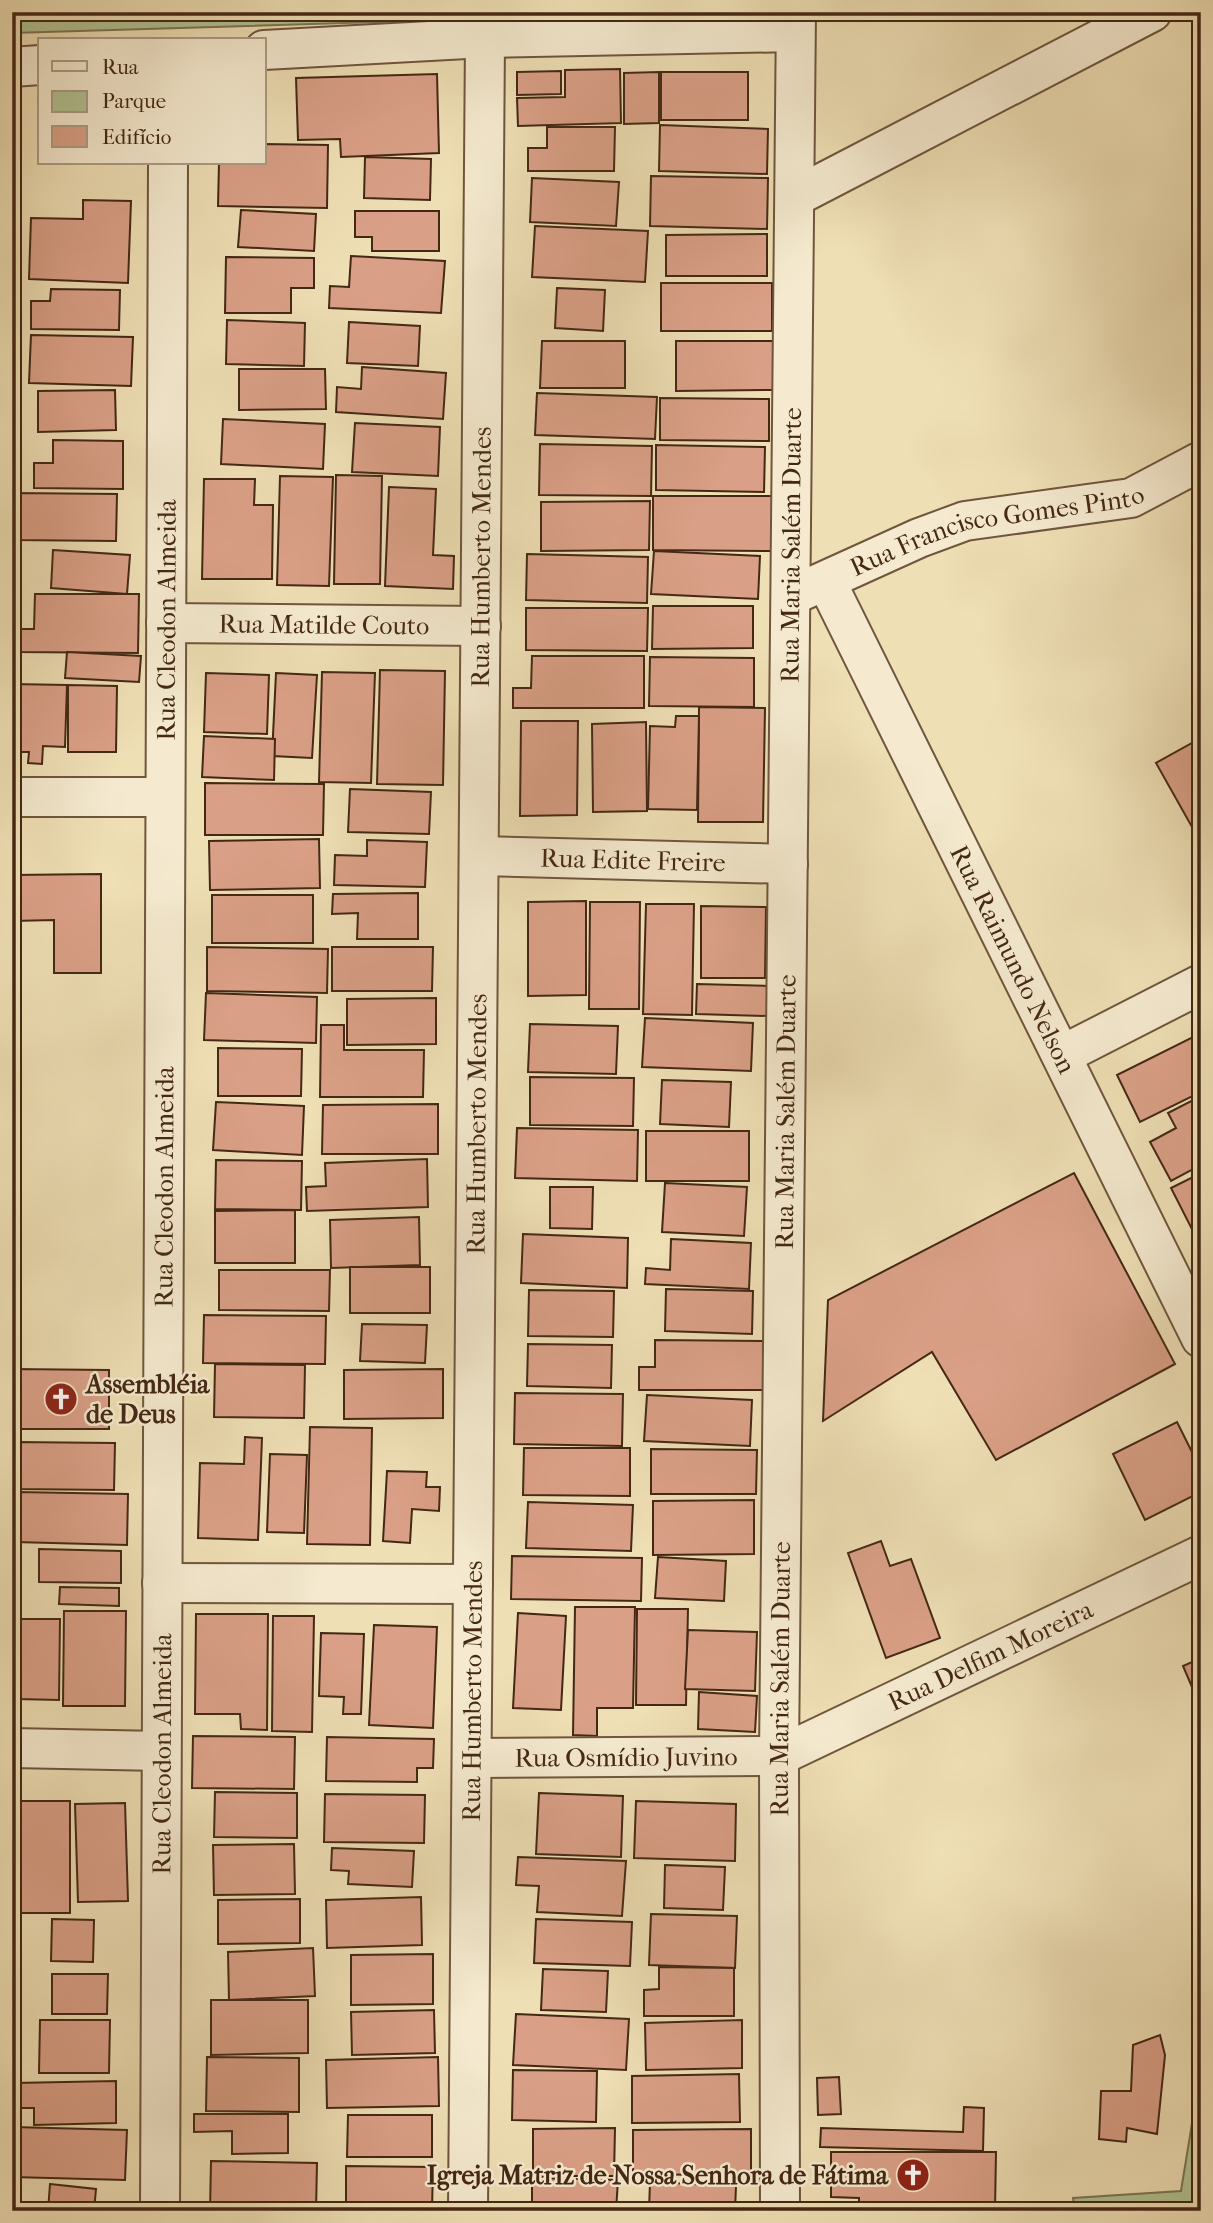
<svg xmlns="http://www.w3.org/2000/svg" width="1213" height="2223" viewBox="0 0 1213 2223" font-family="'IM FELL French Canon',serif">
	<rect width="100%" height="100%" fill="#efdfb5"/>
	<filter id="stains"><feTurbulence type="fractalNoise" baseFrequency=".00286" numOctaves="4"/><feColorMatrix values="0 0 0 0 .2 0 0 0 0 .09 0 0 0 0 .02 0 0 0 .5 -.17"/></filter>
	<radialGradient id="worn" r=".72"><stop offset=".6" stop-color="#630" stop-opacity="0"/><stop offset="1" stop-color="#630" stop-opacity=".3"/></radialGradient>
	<g fill="#b2c393" stroke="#7b7654" stroke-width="2">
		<path d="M12,12H714L12,33Z"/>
		<path d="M1201,2068V2211H1075L1073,2198L1181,2191Z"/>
	</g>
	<g fill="#daa087" stroke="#442814" stroke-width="2">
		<path d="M620,69L621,123L518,126L517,98L565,97V70Z"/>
		<path d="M561,71V94L517,95V72Z"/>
		<path d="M659,72V123L624,124V73Z"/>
		<rect x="661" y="72" width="87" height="48"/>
		<path d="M437,74L439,153L341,157L340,139L298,140L296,78Z"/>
		<path d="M660,125L768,129L767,174L659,171Z"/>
		<path d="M547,127H615L614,171H528V148H547Z"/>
		<path d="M264,144L328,145L327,208L218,206L219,163H264Z"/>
		<path d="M365,157L431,159L430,200L364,198Z"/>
		<path d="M651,176L768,178L767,229L650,226Z"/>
		<path d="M532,178L619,182L616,226L530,222Z"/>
		<path d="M83,200L131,201L128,283L29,279L31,218L83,219Z"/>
		<path d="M241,210L316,214L314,251L238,247Z"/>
		<path d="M355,211H439V251H372V237H355Z"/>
		<path d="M535,226L648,231L645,282L532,277Z"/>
		<path d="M767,234V276H666V235Z"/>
		<path d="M351,256L445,261L441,313L329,308L330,286L349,287Z"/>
		<path d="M226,257L314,258V288H291V313H225Z"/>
		<rect x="661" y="283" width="111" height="48"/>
		<path d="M557,288L605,290L603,331L555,328Z"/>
		<path d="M51,289L120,290L119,330L31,329V301H50Z"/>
		<path d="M227,320L305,323L304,366L226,364Z"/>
		<path d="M349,322L420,326L418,366L347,363Z"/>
		<path d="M31,335L133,337L131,386L29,383Z"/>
		<path d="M542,341H625V388H540Z"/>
		<path d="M676,341H774V390L676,391Z"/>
		<path d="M362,367L446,373L443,419L336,412L337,387L361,389Z"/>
		<path d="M239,369H325L326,409L239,410Z"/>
		<path d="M115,390L116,430L38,432V391Z"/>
		<path d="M537,393L657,397L655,439L535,435Z"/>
		<path d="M660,398L769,399V441L660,440Z"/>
		<path d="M223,419L325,424L323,469L221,464Z"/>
		<path d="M355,423L440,427L438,476L352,472Z"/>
		<path d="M12,438H18L17,487H12Z"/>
		<path d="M53,440L123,441V489L34,488V463H53Z"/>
		<path d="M540,444L652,446L651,496L539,495Z"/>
		<path d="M656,445L765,447L764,492L656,490Z"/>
		<path d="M336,475L382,476L380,584H334Z"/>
		<path d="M280,476L333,477L329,586L277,585Z"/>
		<path d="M204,479H255L254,505H273L272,579H202Z"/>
		<path d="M389,487L436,489L433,555L454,556L453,589L385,586Z"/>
		<path d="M12,493L117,494L116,541L12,540Z"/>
		<path d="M653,496H774L773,551L653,550Z"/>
		<path d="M650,501L649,550L541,551V502Z"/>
		<path d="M53,550L130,555L127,594L51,588Z"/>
		<path d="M654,551L760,556L758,599L651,594Z"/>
		<path d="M527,554L648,557L647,603L526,600Z"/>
		<path d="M35,594H139L138,653L18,652V629H34Z"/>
		<path d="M653,606H753V648L652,649Z"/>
		<path d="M526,608H648L647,651L526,650Z"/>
		<path d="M67,652L141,656L139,682L65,678Z"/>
		<path d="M532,656H644V708H513V688H531Z"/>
		<path d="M650,657L754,658V707L649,706Z"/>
		<path d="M380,670L445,671L443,785L377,784Z"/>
		<path d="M322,672L375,673L371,783L319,782Z"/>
		<path d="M206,673L269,675L267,734L204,732Z"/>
		<path d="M276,673L317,675L312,758L272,756Z"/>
		<path d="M12,684L67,685L65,747L43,746L42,764L28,763L29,752H12Z"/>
		<path d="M68,685L117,686L116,752H68Z"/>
		<path d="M699,707L765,708L763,822H698Z"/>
		<path d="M676,716H699L697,810L648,809L650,726L675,727Z"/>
		<path d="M521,721H578L577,815L520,816Z"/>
		<path d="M646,722L647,811L593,812L592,724Z"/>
		<path d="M204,736L275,739L274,780L202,777Z"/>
		<path d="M1201,738V843L1156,763Z"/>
		<path d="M205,783L324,784L323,835H205Z"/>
		<path d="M350,789L431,792L429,834L348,832Z"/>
		<path d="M319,839L320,888L210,890L209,841Z"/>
		<path d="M367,840L427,842L425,887L334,885L335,855L367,856Z"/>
		<path d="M101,874V973H54V920L12,921V875Z"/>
		<path d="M418,893V939H357L358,913L332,914L333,894Z"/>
		<rect x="212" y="895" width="101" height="48"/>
		<path d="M586,901V995L528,996V902Z"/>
		<path d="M590,902H640L639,1009H589Z"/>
		<path d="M646,904H694L692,1015L643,1014Z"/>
		<path d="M701,906L766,907L765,978H701Z"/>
		<path d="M207,947L328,949L327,993L207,991Z"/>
		<path d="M332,947H433L432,991H332Z"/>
		<path d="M697,984L769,986L768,1016L696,1014Z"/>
		<path d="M206,993L317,997L316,1043L204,1040Z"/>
		<path d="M436,998V1044L347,1045V999Z"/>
		<path d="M645,1018L753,1023L751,1071L642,1067Z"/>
		<path d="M530,1024L618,1026L616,1074L528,1072Z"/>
		<path d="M321,1025H344V1050H424L423,1097H320Z"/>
		<path d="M1201,1033V1092L1140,1122L1117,1075Z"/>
		<path d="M218,1048L302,1049L301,1096H218Z"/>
		<path d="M530,1077L634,1078L633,1126L530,1125Z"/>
		<path d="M662,1080L731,1082L729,1127L660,1124Z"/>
		<path d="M1197,1098L1201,1106V1165L1171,1181L1150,1142L1176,1128L1168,1113Z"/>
		<path d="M216,1102L304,1106L302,1155L213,1150Z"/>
		<path d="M438,1104V1154H322L323,1105Z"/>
		<path d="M517,1128L638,1130L637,1181L515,1178Z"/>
		<rect x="646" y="1131" width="103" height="50"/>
		<path d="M427,1159L428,1207L307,1211L306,1187L326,1186L325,1163Z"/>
		<path d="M216,1160L302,1161L301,1210L215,1209Z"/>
		<path d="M1074,1173L1175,1364L996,1460L932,1352L823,1421L828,1300Z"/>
		<path d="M1201,1173V1242L1199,1243L1171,1188Z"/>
		<path d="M665,1183L747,1187L744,1236L662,1232Z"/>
		<path d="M550,1187H593L592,1229L550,1228Z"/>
		<path d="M295,1210V1263H215V1211Z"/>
		<path d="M419,1217L420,1265L331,1268L330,1220Z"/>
		<path d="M523,1234L628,1238L627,1288L521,1283Z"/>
		<path d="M671,1239L751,1243L749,1289L645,1284L646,1268L670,1270Z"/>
		<rect x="350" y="1267" width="80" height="46"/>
		<path d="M219,1270H330L329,1311L219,1310Z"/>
		<path d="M666,1289L753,1291L752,1334L665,1331Z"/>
		<path d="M529,1290L614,1291L613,1337L528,1336Z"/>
		<path d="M204,1315L326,1316L325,1364L203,1363Z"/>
		<path d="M362,1324L427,1325L425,1363L360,1361Z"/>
		<path d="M655,1340L772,1341L771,1390H639V1367H655Z"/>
		<path d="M528,1344L612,1345L611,1388L527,1386Z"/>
		<path d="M215,1364L305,1365L304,1418L214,1417Z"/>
		<path d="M12,1369L109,1370V1429H12Z"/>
		<path d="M443,1369V1418L344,1419V1370Z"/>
		<path d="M515,1393L623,1394L622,1446L514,1444Z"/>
		<path d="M647,1395L752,1400L750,1446L644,1441Z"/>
		<path d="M1177,1422L1201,1470V1492L1145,1520L1113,1454Z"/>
		<path d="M310,1427L372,1428L370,1545L307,1544Z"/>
		<path d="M245,1437L262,1438L258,1540L198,1538L200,1463L244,1464Z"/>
		<path d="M14,1442L115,1443L114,1490L13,1489Z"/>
		<path d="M524,1448H630V1496L523,1495Z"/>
		<path d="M651,1449L757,1450L756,1494H651Z"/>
		<path d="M270,1454L307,1455L304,1533L267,1532Z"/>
		<path d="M387,1471L427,1472L426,1487H440L439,1511L412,1509L410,1543L383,1541Z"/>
		<path d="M17,1492L128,1494L127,1545L15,1542Z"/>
		<path d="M754,1500V1554L653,1555V1501Z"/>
		<path d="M528,1502L633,1505L631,1551L526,1548Z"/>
		<path d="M881,1541L890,1566L911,1559L940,1638L886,1658L848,1553Z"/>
		<path d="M39,1549L121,1551V1583L39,1582Z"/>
		<path d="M512,1556L642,1558L641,1601L511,1599Z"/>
		<path d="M658,1557L726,1561L724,1601L655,1598Z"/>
		<path d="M60,1587L119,1588V1606L59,1604Z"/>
		<path d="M12,1605H14L15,1700H12Z"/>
		<path d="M575,1607H635L633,1708H597V1736L573,1735Z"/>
		<path d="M637,1609H688L686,1705H636Z"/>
		<path d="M64,1611H126L125,1706H63Z"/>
		<path d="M518,1613L566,1616L561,1710L513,1708Z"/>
		<path d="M196,1614H268L267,1730L241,1729L240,1714H195Z"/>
		<path d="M273,1616H314L312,1732L272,1731Z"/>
		<path d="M19,1619H60L59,1700L17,1699Z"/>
		<path d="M374,1625L437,1627L433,1728L369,1725Z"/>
		<path d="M688,1630L757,1632L755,1691L685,1689Z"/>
		<path d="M321,1633L364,1634L361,1714H343L344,1697L319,1696Z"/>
		<path d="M1201,1658V1708L1183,1666Z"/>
		<path d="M699,1692L757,1696L755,1732L698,1729Z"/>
		<path d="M193,1736L295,1737L294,1789L192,1788Z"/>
		<path d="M327,1737L434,1739L433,1768H417V1782L326,1781Z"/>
		<path d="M215,1792L297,1793V1838L214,1837Z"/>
		<path d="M539,1793L623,1796L621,1857L536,1854Z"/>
		<path d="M325,1794L425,1795L424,1843L324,1842Z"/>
		<path d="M12,1796H14L13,1892H12Z"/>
		<rect x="15" y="1801" width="55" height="112"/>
		<path d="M636,1801L736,1804L735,1861L634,1858Z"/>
		<path d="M125,1803L128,1901L78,1902L75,1804Z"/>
		<path d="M294,1844L295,1894L214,1895L213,1845Z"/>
		<path d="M332,1848L414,1851L412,1887L348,1884L349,1871L331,1870Z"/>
		<path d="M518,1857L626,1861L622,1916L537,1912L539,1886L516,1885Z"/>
		<path d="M665,1865L725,1867L723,1910L664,1908Z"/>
		<path d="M421,1897L422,1945L327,1948L326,1900Z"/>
		<path d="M300,1899V1943L218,1944V1900Z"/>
		<path d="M651,1914L737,1916L735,1968L649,1965Z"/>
		<path d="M52,1919L94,1920L93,1962L51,1961Z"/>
		<path d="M536,1919L632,1922L630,1966L534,1963Z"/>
		<path d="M313,1948L315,1996L229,2000L228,1952Z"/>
		<path d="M433,1954V2004L351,2005V1955Z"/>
		<path d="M659,1967L734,1968V2016H644V1990L659,1989Z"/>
		<path d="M543,1969L608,1971L606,2012L541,2010Z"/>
		<path d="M52,1974H108L107,2014H52Z"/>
		<path d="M211,2000H308V2053L211,2055Z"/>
		<path d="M434,2010L435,2053L352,2055L351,2012Z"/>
		<path d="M516,2014L629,2019L626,2070L513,2065Z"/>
		<path d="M40,2020H110L109,2073H39Z"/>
		<path d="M742,2020V2068L646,2070L645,2023Z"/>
		<path d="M1160,2035L1165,2055L1157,2134L1127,2128L1126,2142L1099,2139L1101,2091H1131L1133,2045Z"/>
		<path d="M207,2057L299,2058V2112L206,2111Z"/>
		<path d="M438,2057L439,2106L327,2108L326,2060Z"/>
		<path d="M513,2070L597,2071L596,2122L512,2120Z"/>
		<path d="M739,2074L740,2122L632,2123V2076Z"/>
		<path d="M839,2077L841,2114L818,2115L817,2078Z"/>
		<path d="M116,2081V2123L34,2125V2108H15L14,2083Z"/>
		<path d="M964,2107L984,2108L983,2151L820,2147L821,2128L963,2132Z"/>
		<path d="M194,2114H288V2153L232,2154V2131L194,2132Z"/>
		<path d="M348,2115H432V2157H347Z"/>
		<path d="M12,2127L127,2130L125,2180L12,2177Z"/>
		<path d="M615,2128L614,2176H533V2129Z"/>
		<path d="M751,2129V2174L633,2175V2130Z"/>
		<path d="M831,2152H996L995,2211H859V2198L831,2197Z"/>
		<path d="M211,2161L317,2163L316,2211H210Z"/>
		<path d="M346,2166L433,2167L432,2210H346Z"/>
		<path d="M532,2178L618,2180L616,2211H532Z"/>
		<path d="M650,2182L736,2186L735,2211H649Z"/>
		<path d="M50,2184L96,2189L94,2211H48Z"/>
	</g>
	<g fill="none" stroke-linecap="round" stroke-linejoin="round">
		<defs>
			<g id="street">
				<path d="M264,50L485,38L795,32"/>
				<path d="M12,67L40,65"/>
				<path d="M795,197L1152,12"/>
				<path id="s1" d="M826,581L1201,1338"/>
				<path id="s2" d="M802,591L919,538L965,521L1131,498L1201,461"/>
				<path id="s3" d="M166,623L481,626"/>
				<path d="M12,797H165"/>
				<path id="s4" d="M479,856L788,864"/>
				<path d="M1062,1055L1201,984"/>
				<path d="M162,1583L473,1584"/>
				<path d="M12,1748L161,1751"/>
				<path id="s5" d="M472,1758L779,1756L1201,1555"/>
				<path id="s6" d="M160,2211L168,163"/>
				<path id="s7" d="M468,2211L485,38"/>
				<path id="s8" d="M780,2211L779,1756L796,12"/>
			</g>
		</defs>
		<use href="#street" stroke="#6f563c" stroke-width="42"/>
		<use href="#street" stroke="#f5eacf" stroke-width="38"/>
	</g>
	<defs>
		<symbol id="church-disc" viewBox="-11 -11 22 22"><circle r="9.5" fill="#8f2418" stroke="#f5eacf"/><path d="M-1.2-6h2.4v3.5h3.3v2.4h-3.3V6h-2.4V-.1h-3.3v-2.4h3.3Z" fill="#fff"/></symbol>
	</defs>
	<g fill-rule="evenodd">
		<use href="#church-disc" x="42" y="1380" width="38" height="38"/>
		<use href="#church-disc" x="894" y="2156" width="38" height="38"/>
	</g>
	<g text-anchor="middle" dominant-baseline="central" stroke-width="5" stroke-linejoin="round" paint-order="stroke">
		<g font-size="26" fill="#442814" stroke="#f5eacf">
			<text stroke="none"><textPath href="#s2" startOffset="206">Rua Francisco Gomes Pinto</textPath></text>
			<text stroke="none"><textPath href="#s8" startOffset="1666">Rua Maria Salém Duarte</textPath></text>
			<text stroke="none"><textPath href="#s7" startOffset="1654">Rua Humberto Mendes</textPath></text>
			<text stroke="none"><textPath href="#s6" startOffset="1591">Rua Cleodon Almeida</textPath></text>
			<text stroke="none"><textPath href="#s3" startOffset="158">Rua Matilde Couto</textPath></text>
			<text stroke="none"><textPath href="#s4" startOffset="154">Rua Edite Freire</textPath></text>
			<text stroke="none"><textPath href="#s1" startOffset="422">Rua Raimundo Nelson</textPath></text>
			<text stroke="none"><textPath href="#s8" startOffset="1099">Rua Maria Salém Duarte</textPath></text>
			<text stroke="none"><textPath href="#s7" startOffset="1087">Rua Humberto Mendes</textPath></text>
			<text stroke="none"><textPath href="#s6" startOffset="1024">Rua Cleodon Almeida</textPath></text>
			<text stroke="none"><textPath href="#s5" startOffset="541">Rua Delfim Moreira</textPath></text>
			<text stroke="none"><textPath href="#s8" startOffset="532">Rua Maria Salém Duarte</textPath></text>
			<text stroke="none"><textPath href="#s7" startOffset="520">Rua Humberto Mendes</textPath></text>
			<text stroke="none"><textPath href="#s6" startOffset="457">Rua Cleodon Almeida</textPath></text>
			<text stroke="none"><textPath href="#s5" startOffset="154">Rua Osmídio Juvino</textPath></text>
		</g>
		<g font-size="26" font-weight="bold" fill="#442814" stroke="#f5eacf" text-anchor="start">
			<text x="86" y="1384">Assembléia<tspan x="86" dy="30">de Deus</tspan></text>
			<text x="888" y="2175" text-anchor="end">Igreja Matriz de Nossa Senhora de Fátima</text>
		</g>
	</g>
	<rect width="1213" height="2223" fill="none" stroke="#efdfb5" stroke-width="42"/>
	<rect x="14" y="14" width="1185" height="2195" fill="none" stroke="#442814" stroke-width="3.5"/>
	<rect x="21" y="21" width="1171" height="2181" fill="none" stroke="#442814" stroke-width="2"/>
	<rect x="38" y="38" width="228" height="126" fill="#f5eacf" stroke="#ae9c84" stroke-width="2"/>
	<rect x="52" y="61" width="35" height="10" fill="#f5eacf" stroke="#ae9c84" stroke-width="2"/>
	<text x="102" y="74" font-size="21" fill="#442814">Rua</text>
	<rect x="52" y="91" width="35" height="21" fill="#b2c393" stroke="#ae9c84" stroke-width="2"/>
	<text x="102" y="108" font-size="21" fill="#442814">Parque</text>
	<rect x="52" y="126" width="35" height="21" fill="#daa087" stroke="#ae9c84" stroke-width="2"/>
	<text x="102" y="144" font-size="21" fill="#442814">Edifício</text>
	<rect width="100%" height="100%" filter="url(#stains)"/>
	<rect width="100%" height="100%" fill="url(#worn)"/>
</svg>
